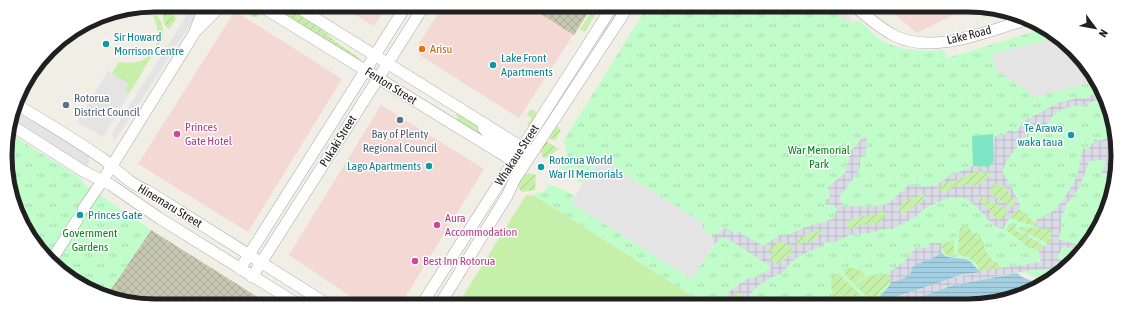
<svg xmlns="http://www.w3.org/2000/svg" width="1123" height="311" viewBox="0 0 1123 311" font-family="'Asap Condensed',sans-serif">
	<defs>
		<pattern id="construction-cross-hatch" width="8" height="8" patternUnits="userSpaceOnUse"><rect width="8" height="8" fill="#c5c7b0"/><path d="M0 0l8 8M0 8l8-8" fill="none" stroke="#a9ab97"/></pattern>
		<pattern id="park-tufts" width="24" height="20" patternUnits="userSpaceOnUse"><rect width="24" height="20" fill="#c1fdca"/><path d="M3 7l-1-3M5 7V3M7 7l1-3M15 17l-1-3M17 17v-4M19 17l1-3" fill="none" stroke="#a6d9ad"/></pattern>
		<pattern id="garden-furrows" width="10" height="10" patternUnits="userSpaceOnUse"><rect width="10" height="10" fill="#c6efa9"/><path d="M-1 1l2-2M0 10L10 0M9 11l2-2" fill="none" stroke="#aacd91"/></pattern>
		<pattern id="plaza-grid" width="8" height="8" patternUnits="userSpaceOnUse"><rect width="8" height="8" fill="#dbdae7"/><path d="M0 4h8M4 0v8" fill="none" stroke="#bcbbc6"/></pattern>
		<pattern id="water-rules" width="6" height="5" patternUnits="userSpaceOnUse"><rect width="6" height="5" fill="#a3cfe2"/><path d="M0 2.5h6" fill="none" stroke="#8cb1c2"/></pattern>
	</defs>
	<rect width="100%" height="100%" fill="#f1eee6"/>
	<g fill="#f3d8d4">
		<path d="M341,6H387L374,26Z"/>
		<path d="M443,6H592L519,118L421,56L419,54L417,49L418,45Z"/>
		<path d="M886,7L967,8L917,33Z"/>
		<path d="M235,11L342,79L248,232L138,164Z"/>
		<path d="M381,105L484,169L401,304H362L289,255Z"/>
	</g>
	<g fill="url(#construction-cross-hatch)">
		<path d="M528,6H592L574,35Z"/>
		<path d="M151,230L267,303H126L107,295Z"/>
	</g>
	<g fill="#c6efa9">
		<path d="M594,8L598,10L585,32L580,29Z"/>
		<path d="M975,8H997L1006,12L983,17Z"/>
		<path d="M157,15L162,23L163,37L129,94L125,90L128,84L112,73L119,62C150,68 167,43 153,16Z"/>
		<path d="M530,109L535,111L537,118L532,128L527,125L532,118L527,115Z"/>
		<path d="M456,112L476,125L479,130L476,135L458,123Z"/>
		<path d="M526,195L535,196L688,293L691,296L689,304H458Z"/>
	</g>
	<g fill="url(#park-tufts)">
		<path d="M647,7H828L846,21H860C867,27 874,35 882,40C899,51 923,52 944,50L947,58L1046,28L1051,30L1093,72L1115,126V185L1102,222L1074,262L1047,281L1027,274L1025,272L983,278C979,272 975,264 968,260C960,256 947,261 941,252L942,249L929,246L927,248H916L904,262L892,270L889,274L891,281L889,286L886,289L884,301L876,305L689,304L691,296L688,293L535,196L536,193L544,192L549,184L563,190L575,196L571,203L692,279L714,244L711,235L700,228L703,223L602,160L583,184C573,179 568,173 560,167L567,155L564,140Z"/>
		<path d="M9,133L82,179L84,184L151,230L107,295L72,281L36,247L10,195L5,145Z"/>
	</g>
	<g fill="url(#garden-furrows)">
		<path d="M163,5H185C180,15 170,12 163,5Z"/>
		<path d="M229,5H251L262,11L257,17H254L234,6L227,10L224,14L222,12L225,8Z"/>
		<path d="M286,5L322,29L336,42L354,54L359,58L360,62L271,6Z"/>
		<path d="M168,13L174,15L176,19L169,29C164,26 162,19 164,14Z"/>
		<path d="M556,124L561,131L555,141L548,137Z"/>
		<path d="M544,140L559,149L546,158L542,156L541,152Z"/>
		<path d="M976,171L991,173C986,180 982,184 973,186L968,184C959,186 950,191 940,191L939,190L943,184L947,182H953Z"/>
		<path d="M528,173L536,175L535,190L522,192L518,187C518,182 523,176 528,173Z"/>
		<path d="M998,183C1006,186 1011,196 1015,204L1012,208L989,193L992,186Z"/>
		<path d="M924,194L926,195C923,203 918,203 911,208C908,210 907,212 902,214L900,212L899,208L905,201Z"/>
		<path d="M979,196L1006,208L1008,210L1006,215L1001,220H997L985,206L976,198Z"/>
		<path d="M1019,209L1027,216L1036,223L1037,225C1026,225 1020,221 1010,218L1013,213Z"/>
		<path d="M880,212H884L886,215L880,223L873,225L871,224L851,229L847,227L849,221C858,215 870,217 880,212Z"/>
		<path d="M1009,225C1013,226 1014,228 1017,231C1026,237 1036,239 1043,246L1039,251L1032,248H1028C1022,240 1013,237 1006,230L1007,226Z"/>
		<path d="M962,227L970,228L972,233H977L984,243L985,249L992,260L998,263L1001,268L980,272L976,262H973L968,257L958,255L959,231Z"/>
		<path d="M1020,227L1051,229V243L1048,244C1039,237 1028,235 1019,229Z"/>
		<path d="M819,229H822C820,234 815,240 810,243L806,242L799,245L795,243L803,236Z"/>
		<path d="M954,239V256C943,256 945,253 941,245Z"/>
		<path d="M781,241L792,246L791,254L784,260L777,264L769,258L767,249Z"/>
		<path d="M846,268H854L863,272L864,276L854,284L843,273Z"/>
		<path d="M833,274H839L870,305L835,304C833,292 829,287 833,274Z"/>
		<path d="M889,274L891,279C890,281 889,284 887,285C882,291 876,291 881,302L876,305L855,285L869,275Z"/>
		<path d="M739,292L743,297L739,304H734L732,299L736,293Z"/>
	</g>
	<path fill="#7fe6c5" d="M993,134L994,162L989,167L973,166L972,136Z"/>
	<g fill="#e4e4e4">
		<path d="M617,7H625L606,36H599Z"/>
		<path d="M828,7H838L853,20L846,21Z"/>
		<path d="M190,10L197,14L114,142L112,133Z"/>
		<path d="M1058,37L1093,72L1097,81L1032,98L1028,91L996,70L992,54Z"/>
		<path d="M108,71L129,84L125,90L129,94L103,137L77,122Z"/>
		<path d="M15,110L89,156L88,167L83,166L12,121Z"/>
		<path d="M602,160L703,223L701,228L711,235L714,244L692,279L571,203L586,178Z"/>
	</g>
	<g fill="url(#plaza-grid)" fill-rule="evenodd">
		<path d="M1101,92L1105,102L1099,99L1081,106H1073L1062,109L1052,116L1044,130L1037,128L1030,130L1007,160L1003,169V173L1014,192L1020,205L1019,209L1013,213L1003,229L994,226L976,206L965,198L950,197L925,208L917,216L892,229L889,228L869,233L850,235L833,243L828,242L824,243L820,247L809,251L792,261L782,273L772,277L756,287L747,299L745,304H739L743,297L739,292L736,293L732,299L734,304H721L731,290L749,278L760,276L772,267L725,237L714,244L712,236L726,228L735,234L737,231L763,246L780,235L785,236L811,225L825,222L834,218L837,209L834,205L825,204V200L831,198L828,187L845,173L849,157L851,151L863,137H867L866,156L860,157V167L859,171L839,197L844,207L855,206L867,207L888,204L910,184L925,187L936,185L950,176L953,172L957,173L973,166L989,167L994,161V137L1005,135L1008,130L1016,132L1024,121L1060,102H1063L1081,97L1083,99L1087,98L1093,94ZM976,171L991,173L985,181L977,185L973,186L969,184L954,187L947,191H940L939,190L943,184L947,182H953ZM998,183L1005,187L1012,198L1015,204L1012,207L1001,201L989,193L992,186ZM924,194L926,195L924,200L919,204L911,208L908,211L902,214L900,212L899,208L905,201ZM979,196L1006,208L1008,210L1006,215L1001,220H997L987,208L977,198ZM880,212H884L886,215L880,223L873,225L871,224L867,226L865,224L860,225L857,228L851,229L847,227L849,221L855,217L869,216ZM819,229H822L821,232L815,240L810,243L806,242L799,245L795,243L803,236ZM781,241L791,246V254L784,260L777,264L769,258L773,253L768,249Z"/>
		<path d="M1109,138L1111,139L1112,151L1115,153V177L1101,172L1107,162L1103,160L1089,161L1080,186L1072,198L1067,203L1061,218V231L1058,239L1084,247L1081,251L1076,248L1063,247L1057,257L1059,260H1076L1074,262L1066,268L1032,270L998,276L954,285L897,305H876L936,283L957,277L986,270L1041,262L1039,252L1044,246L1051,243L1052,238L1051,229L1038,228L1036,223L1037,218L1047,216L1061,204L1077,177L1082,151L1084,148L1088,150L1095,139L1099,141Z"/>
		<path d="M930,243H940L942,249L941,252L935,257L920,263H917L913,266L910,274L905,278L893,282L891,281L889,274L892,270L904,262L916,248L919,247L927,248Z"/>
	</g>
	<g fill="url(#water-rules)">
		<path d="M941,252C947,261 959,256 968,260C973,263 976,268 980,272L961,275L884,301L881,295L889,286L891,281L893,282L905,278L910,274L913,266L917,263H920L935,257Z"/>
		<path d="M1017,273L1022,277L1042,285L1034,291L987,305H897L954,285Z"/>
	</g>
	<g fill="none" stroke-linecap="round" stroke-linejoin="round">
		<defs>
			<g id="minor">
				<path d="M259,5L513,161L518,163"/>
				<path d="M294,5L528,151"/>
				<path d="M855,7C868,17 881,29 895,36C935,55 986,31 1026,20"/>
				<path d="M195,31L205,5"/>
				<path d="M16,104C45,122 75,139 103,159C118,170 130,185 148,191L327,304"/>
				<path d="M11,125L83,171L111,185L159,218L296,303"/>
				<path d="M483,128L490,136L524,157"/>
				<path d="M83,209L103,180L195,32L222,5"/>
				<path d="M51,261L77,220"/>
				<path d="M240,269L406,6"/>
				<path d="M252,277L424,6"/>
				<path d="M422,304L612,7"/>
				<path d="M440,304L507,196L515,179L628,7"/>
			</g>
		</defs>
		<use href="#minor" stroke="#a7a7a7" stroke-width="12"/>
		<use href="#minor" stroke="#fff" stroke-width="11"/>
	</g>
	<g fill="#0f9aa8" stroke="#fff" stroke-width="1.5">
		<circle cx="106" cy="44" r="4"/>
		<circle cx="493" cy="65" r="4"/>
		<circle cx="1071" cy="135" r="4"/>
		<circle cx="429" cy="166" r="4"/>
		<circle cx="541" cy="167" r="4"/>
		<circle cx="80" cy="215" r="4"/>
	</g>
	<circle fill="#e8710a" stroke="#fff" stroke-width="1.5" cx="422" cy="49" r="4"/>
	<g fill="#5c6f8a" stroke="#fff" stroke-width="1.5">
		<circle cx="66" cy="105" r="4"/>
		<circle cx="400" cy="120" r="4"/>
	</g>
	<g fill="#d1479c" stroke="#fff" stroke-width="1.5">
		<circle cx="177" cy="134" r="4"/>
		<circle cx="437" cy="225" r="4"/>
		<circle cx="415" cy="261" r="4"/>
	</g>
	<g text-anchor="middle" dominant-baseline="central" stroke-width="3" stroke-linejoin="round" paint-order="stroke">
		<g font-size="12" fill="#202020" stroke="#fff">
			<text transform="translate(969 35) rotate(-14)">Lake Road</text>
			<text transform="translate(391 86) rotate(32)">Fenton Street</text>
			<text transform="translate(338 141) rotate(-58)">Pukaki Street</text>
			<text transform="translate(517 155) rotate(-57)">Whakaue Street</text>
			<text transform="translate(170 206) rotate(31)">Hinemaru Street</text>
		</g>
		<g font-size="12" fill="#0d838f" stroke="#fff" text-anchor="start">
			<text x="114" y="37">Sir Howard<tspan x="114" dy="14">Morrison Centre</tspan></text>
			<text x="501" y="58">Lake Front<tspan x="501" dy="14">Apartments</tspan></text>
			<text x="1063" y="128" text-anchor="end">Te Arawa<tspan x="1063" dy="14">waka taua</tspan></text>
			<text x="549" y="160">Rotorua World<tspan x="549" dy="14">War II Memorials</tspan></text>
			<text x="421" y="166" text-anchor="end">Lago Apartments</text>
			<text x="88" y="215">Princes Gate</text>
		</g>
		<g font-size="12" fill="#c56008" stroke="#fff" text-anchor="start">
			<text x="430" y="49">Arisu</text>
		</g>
		<g font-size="12" fill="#4e5e75" stroke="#fff" text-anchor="start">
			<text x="74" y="98">Rotorua<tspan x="74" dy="14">District Council</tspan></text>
			<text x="400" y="134" text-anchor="middle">Bay of Plenty<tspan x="400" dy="14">Regional Council</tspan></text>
		</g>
		<g font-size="12" fill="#b23c85" stroke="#fff" text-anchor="start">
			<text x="185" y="127">Princes<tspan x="185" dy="14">Gate Hotel</tspan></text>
			<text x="445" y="218">Aura<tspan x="445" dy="14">Accommodation</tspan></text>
			<text x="423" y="261">Best Inn Rotorua</text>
		</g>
		<g font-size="12" fill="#048918" stroke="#fff">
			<text x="819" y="150">War Memorial<tspan x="819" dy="14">Park</tspan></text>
			<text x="90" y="233">Government<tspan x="90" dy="14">Gardens</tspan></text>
		</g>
	</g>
	<path d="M0 0H1123V311H0ZM155 12H968A143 143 0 0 1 1111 155V156A143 143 0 0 1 968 299H155A143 143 0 0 1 12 156V155A143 143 0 0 1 155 12Z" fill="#fff" fill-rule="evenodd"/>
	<path fill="none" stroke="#202020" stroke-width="5" d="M155 12H968A143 143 0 0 1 1111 155V156A143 143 0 0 1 968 299H155A143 143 0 0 1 12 156V155A143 143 0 0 1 155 12Z"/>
	<g transform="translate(1095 28) rotate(122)" stroke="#ffffff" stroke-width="3" paint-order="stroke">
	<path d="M0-3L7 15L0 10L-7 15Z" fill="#202020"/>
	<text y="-6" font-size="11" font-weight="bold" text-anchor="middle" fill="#202020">N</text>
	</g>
</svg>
